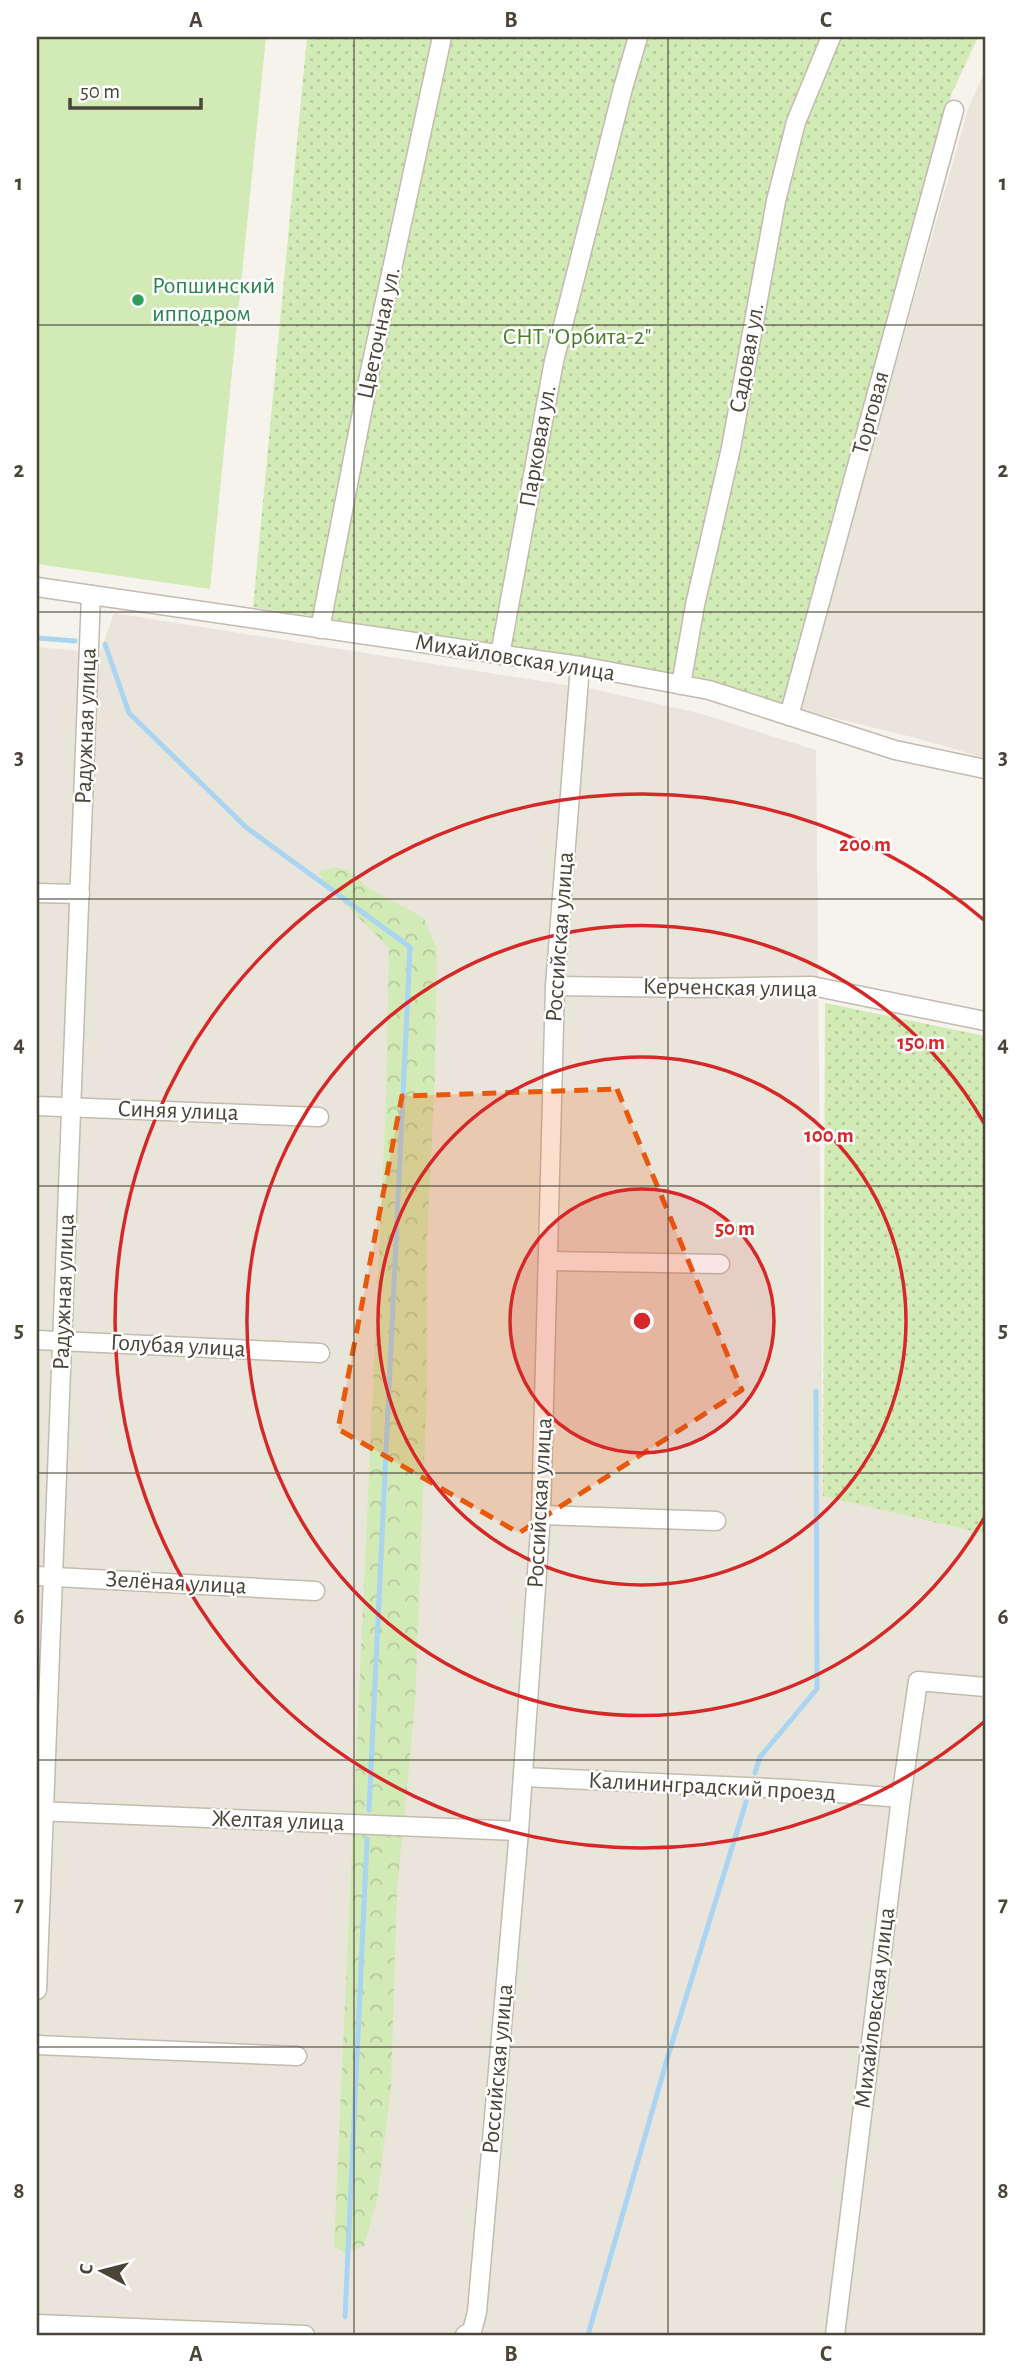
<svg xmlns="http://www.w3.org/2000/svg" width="1022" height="2372" viewBox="0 0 1022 2372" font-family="'Alegreya Sans',sans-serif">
	<defs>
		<pattern id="grass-dots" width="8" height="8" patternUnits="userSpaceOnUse" patternTransform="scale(1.75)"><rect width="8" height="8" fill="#d2eab5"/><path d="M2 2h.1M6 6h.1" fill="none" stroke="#b6ca9c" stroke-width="1.8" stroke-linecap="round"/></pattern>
		<pattern id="forest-crowns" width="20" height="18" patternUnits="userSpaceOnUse" patternTransform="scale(1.75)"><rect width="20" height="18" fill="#d2eab5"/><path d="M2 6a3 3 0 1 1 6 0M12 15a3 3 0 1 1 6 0" fill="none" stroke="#b6ca9c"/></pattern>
	</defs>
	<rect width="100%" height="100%" fill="#f6f3ec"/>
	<g fill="#eae5da">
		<path d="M985,71V758L916,738L798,709L968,109Z"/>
		<path d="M114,613L597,690L702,714L816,750L823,1495L985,1534V2335H37V647L100,653Z"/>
	</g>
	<g fill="url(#grass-dots)">
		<path d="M307,37H978L951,95L785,707L706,681L514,647L253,607Z"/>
		<path d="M825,1003L985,1036V1534L823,1496Z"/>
	</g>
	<path fill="url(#forest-crowns)" d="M335,867L348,870L368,888L424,918L437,950L435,1075L427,1239V1385L415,1704L397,1890L391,2088L377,2200L364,2246L344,2253L334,2246L386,1100L389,948L322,881L319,871Z"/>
	<path fill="#d2eab5" d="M37,37H266L210,589L37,564Z"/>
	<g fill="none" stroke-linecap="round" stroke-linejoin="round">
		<g stroke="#a9d4f2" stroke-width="5">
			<path d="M37,638L75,641"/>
			<path d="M105,644L129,713L247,828L410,947L369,1810"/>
			<path d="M755,1773L760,1757L817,1689L816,1391"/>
			<path d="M345,2317L367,1839"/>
			<path d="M588,2335L668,2056L746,1802"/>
		</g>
		<defs>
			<g id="minor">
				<path d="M37,587L580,666L709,690L895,750L985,769"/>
				<path d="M320,629L370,371L442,37"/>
				<path d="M500,655L554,361L623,88L638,37"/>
				<path d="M681,685L695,605L731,448L776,201L796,122L831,37"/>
				<path d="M789,716L954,110"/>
				<path d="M37,893L80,894"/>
				<path d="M555,986L695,988L812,986L985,1021"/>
				<path d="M37,1106L319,1117"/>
				<path d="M549,1261L720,1264"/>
				<path d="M37,1340L320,1353"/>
				<path d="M541,1515L716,1521"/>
				<path d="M37,1576L315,1591"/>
				<path d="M523,1777L789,1789L901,1798"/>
				<path d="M37,1811L519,1831"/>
				<path d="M37,1990L91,595"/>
				<path d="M37,2045L297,2056"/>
				<path d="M37,2324L305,2335"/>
				<path d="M465,2335L472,2331L477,2312L519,1831L541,1515L555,986L580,666"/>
				<path d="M835,2335L901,1798L918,1681L985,1687"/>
			</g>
		</defs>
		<use href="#minor" stroke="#c2bbae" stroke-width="21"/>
		<use href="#minor" stroke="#fff" stroke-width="18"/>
	</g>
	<path fill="#e8590c" fill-opacity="0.2" stroke="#e8590c" stroke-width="5" stroke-dasharray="14 9" stroke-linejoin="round" d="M617,1089L742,1390L519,1533L338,1429L402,1096Z"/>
	<path fill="none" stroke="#4b4439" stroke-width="2" stroke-opacity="0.55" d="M354,37V2335M668,37V2335M37,325H985M37,612H985M37,899H985M37,1186H985M37,1473H985M37,1760H985M37,2047H985"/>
	<circle cx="642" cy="1321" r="132" fill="#d62828" fill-opacity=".12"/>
	<g fill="none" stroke="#d62828" stroke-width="3.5">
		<circle cx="642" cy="1321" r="132"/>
		<circle cx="642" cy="1321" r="264"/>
		<path d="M984 1518A395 395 0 1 1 984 1123"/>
		<path d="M984 1722A527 527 0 1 1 984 920"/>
	</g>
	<circle fill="#2e9e5b" stroke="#fff" stroke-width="2.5" cx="138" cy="300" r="7"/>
	<g text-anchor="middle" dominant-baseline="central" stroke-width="5" stroke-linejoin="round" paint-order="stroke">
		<g font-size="24" fill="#27864d" stroke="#fff" text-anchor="start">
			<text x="152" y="286">Ропшинский<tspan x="152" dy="28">ипподром</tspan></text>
		</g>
		<g font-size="24" fill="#4b4439" stroke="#fff">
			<text transform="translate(379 333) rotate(-78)">Цветочная ул.</text>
			<text transform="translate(747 358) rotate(-80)">Садовая ул.</text>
			<text transform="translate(871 413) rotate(-75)">Торговая</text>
			<text transform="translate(538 446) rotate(-80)">Парковая ул.</text>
			<text transform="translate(515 658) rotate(9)">Михайловская улица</text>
			<text transform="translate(86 726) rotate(-88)">Радужная улица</text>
			<text transform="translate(560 937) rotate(-86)">Российская улица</text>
			<text transform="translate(730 988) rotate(1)">Керченская улица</text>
			<text transform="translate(178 1111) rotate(2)">Синяя улица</text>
			<text transform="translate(64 1292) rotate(-88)">Радужная улица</text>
			<text transform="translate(178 1346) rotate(3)">Голубая улица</text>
			<text transform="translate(540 1503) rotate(-87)">Российская улица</text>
			<text transform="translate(176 1583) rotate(3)">Зелёная улица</text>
			<text transform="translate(712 1787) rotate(3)">Калининградский проезд</text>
			<text transform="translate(278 1821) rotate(2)">Желтая улица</text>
			<text transform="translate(875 2008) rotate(-83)">Михайловская улица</text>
			<text transform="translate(498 2069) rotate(-85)">Российская улица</text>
		</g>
		<g font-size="24" fill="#4a7f2a" stroke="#fff">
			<text x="577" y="337">СНТ "Орбита-2"</text>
		</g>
	</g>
	<circle cx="642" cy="1321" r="10" fill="#d62828" stroke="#fff" stroke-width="3.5"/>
	<g font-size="21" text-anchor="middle" font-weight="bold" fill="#d62828" stroke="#fff" stroke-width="5" stroke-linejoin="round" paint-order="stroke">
		<text x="865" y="851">200 m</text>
		<text x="921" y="1049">150 m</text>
		<text x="829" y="1142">100 m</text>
		<text x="735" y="1235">50 m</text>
	</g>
	<rect width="1022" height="2372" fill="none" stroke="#ffffff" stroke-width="77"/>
	<g transform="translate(102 2271) rotate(277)" stroke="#ffffff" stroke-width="5" paint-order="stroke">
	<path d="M0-5L12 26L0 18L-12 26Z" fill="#4b4439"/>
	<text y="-10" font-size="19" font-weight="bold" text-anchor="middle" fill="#4b4439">С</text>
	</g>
	<path d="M70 98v10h131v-10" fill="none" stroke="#4b4439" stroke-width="3.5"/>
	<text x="80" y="98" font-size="21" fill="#4b4439" stroke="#ffffff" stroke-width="5" paint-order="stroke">50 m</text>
	<rect x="38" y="38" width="946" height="2296" fill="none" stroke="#4b4439" stroke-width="2.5"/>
	<g font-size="23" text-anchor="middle" font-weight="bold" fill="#4b4439">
		<text x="196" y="27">A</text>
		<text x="511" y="27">B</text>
		<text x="826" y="27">C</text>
		<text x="19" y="190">1</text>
		<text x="1003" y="190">1</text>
		<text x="19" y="477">2</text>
		<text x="1003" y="477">2</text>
		<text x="19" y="764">3</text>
		<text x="1003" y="764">3</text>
		<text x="19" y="1051">4</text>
		<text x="1003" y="1051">4</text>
		<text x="19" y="1337">5</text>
		<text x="1003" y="1337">5</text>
		<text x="19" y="1624">6</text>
		<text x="1003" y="1624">6</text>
		<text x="19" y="1911">7</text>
		<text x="1003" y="1911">7</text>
		<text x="19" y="2198">8</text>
		<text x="1003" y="2198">8</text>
		<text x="196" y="2361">A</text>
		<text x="511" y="2361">B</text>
		<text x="826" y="2361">C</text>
	</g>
</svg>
